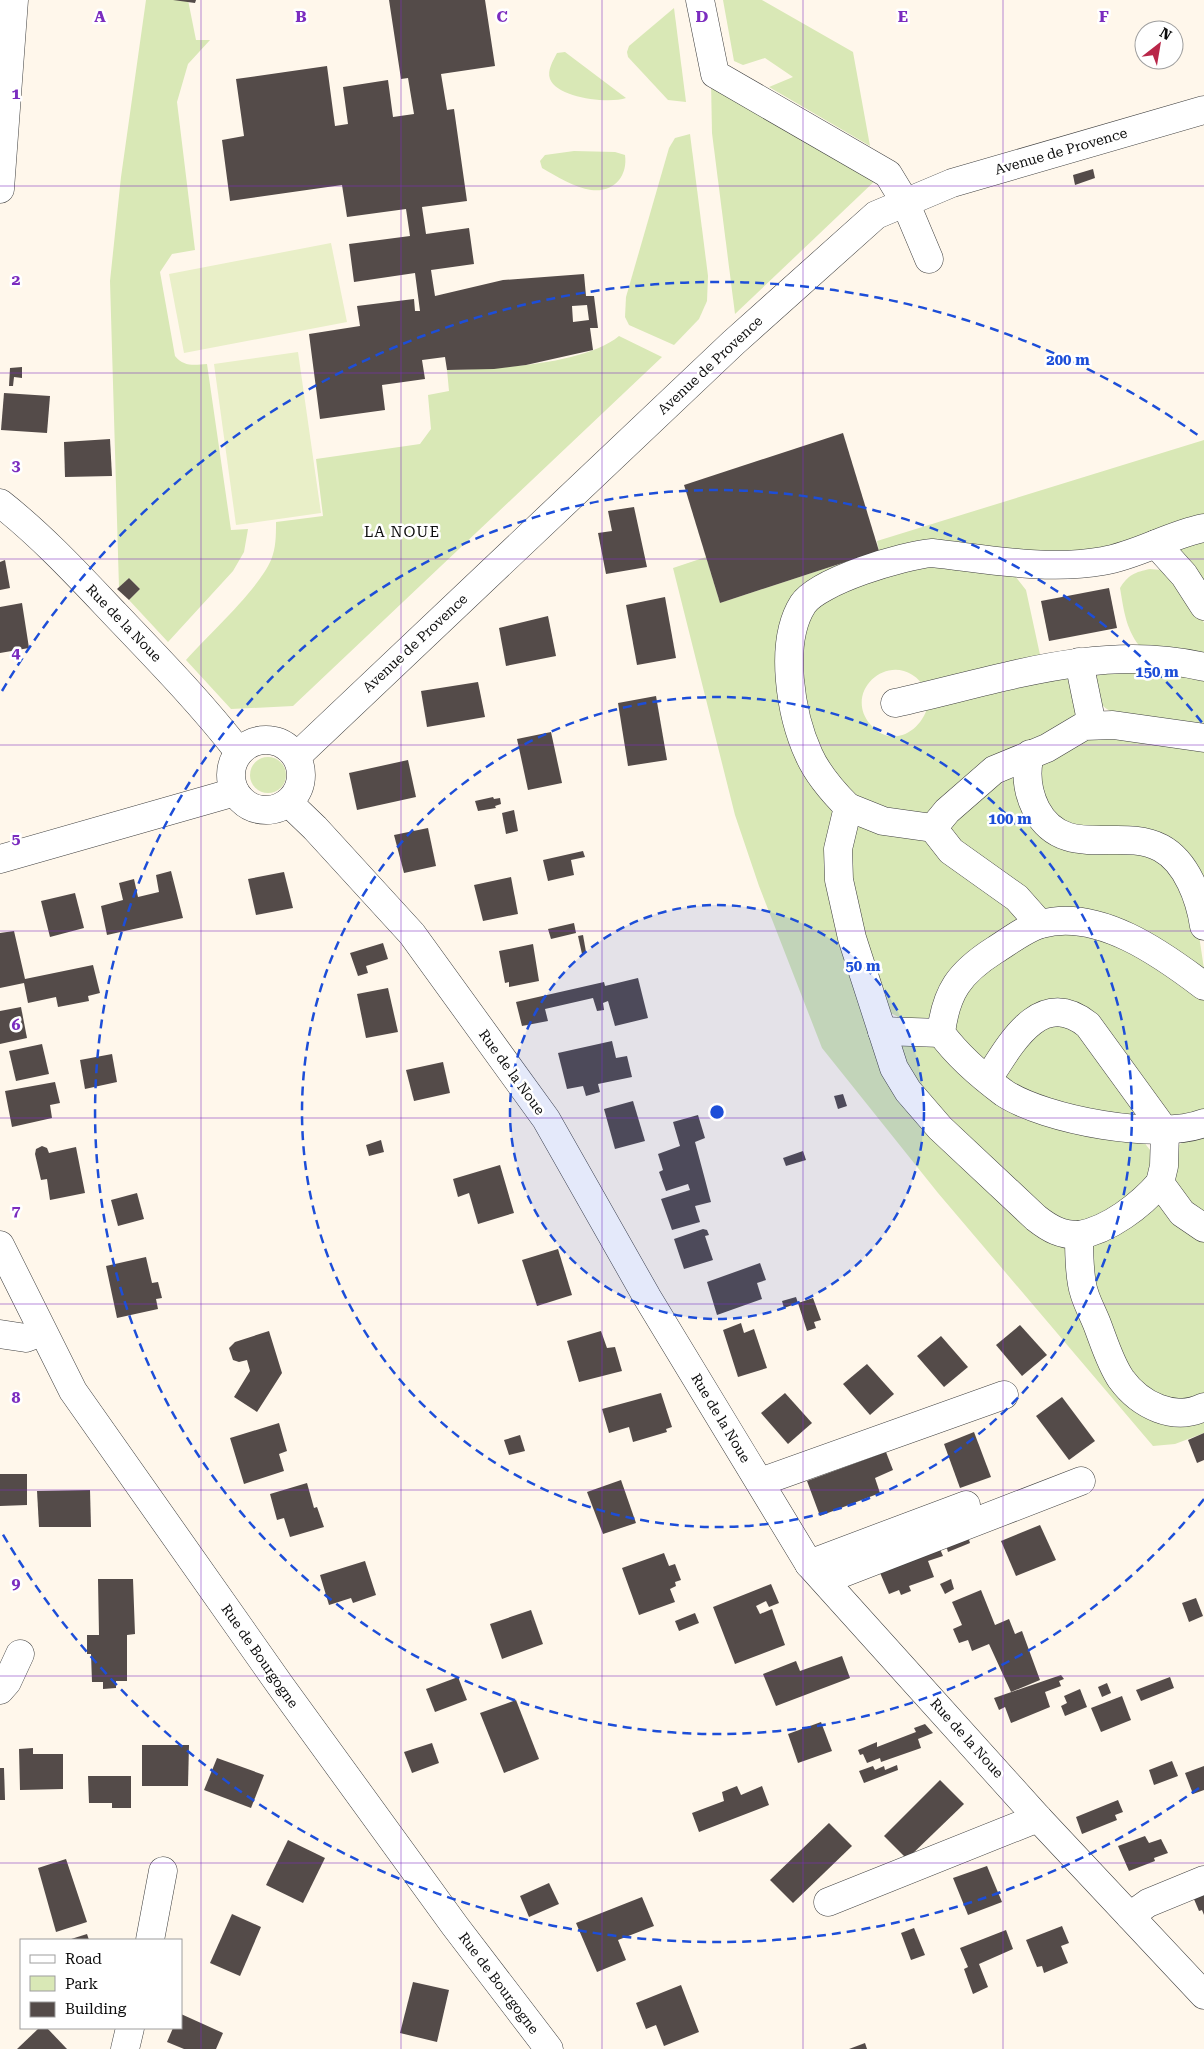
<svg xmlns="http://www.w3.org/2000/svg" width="1204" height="2049" viewBox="0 0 1204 2049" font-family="'Roboto Serif',serif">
	<rect width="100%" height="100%" fill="#fff7eb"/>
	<g fill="#d9e8b6">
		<path d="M146,0H188L196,40H210L188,64L177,102L195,250L172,254L160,272L175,356C184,367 194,365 207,364L231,530L248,529L244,552L233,571L168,642L129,600L140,589L129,578L119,588L110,281L121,177Z"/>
		<path d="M723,0H762L853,52L870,146L769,87L793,77L765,58L743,65L734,61Z"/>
		<path d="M674,8L686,102L668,100L628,57L627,52L629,46Z"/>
		<path d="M565,52L626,98C609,104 557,98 550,79C547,70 553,61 557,53Z"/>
		<path d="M711,81L880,176L735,314L712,133Z"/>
		<path d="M690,134L708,276L707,301L699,319L674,345L629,325L625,317L626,297L669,148L675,138Z"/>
		<path d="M574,151L615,152L625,155C628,176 614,193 591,190C575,188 556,176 542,168L540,161L545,155Z"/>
		<path d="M619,336L662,357L293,706L231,709L186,660C209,634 258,590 271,560C276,548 276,536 276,522L323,516L316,459L420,444L431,429L428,395L449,391L447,370C493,369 584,365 619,336Z"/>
		<path d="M1204,440V520L1102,553L841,570L784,637L839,809L886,1072L1071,1243L1114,1384L1204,1417V1433L1175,1444L1153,1446L938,1193L822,1048L759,886L735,815L673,568L706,557L720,603L879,551L877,541Z"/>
		<path d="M1204,537V590L1177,547Z"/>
		<path d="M920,562L1015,576L1026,590L1042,664L927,691C899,642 840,688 870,724C891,750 923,732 929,702L1067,673L1079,711L1074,722L931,813L917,817L869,809L828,772L801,697L800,640L819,600Z"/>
		<path d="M1150,569L1161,570L1190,597L1204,623V658L1142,649C1126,631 1124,611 1120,588C1128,575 1135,572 1150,569Z"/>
		<path d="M1110,669L1204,675V732C1176,727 1073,723 1098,674Z"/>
		<path d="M1086,732L1204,744V899L1186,864L1095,835L1044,810L1036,760Z"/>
		<circle cx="268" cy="775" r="18"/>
		<path d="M1011,771L1034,818L1132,846L1168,861L1197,922L1204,969L1038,906L955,847L948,821Z"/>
		<path d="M855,823L926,839L1013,903L1020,923L929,1021L900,1018L887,1011L847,878Z"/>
		<path d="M1043,932L1102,936L1204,997V1114L1169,1121L1080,1008L987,1067L949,1031L961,991Z"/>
		<path d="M1072,1022L1147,1119L1053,1104L1000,1078L1034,1029Z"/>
		<path d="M918,1039L938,1048L950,1059L1143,1141L1154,1155L1151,1185L1088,1227L1053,1221L927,1102L899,1048L903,1042Z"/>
		<path d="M1204,1132V1219L1169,1181L1175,1148L1191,1136Z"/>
		<path d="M1158,1201L1204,1238V1398L1170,1404L1128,1374L1090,1285L1091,1241Z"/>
	</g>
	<g fill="#e9efc8">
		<path d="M331,243L347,322L184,353L169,274Z"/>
		<path d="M298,352L321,513L236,525L214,364Z"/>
	</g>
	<g fill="#544b49" fill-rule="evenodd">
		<path d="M173,0H196L195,3Z"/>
		<path d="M389,0H485L495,66L441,74L447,110L454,109L467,201L422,207L426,234L469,228L474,264L431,270L435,296L503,280L584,274L586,296H594L598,328H590L593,350L526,365L494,369L447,370L445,357L422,360L425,379L382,385L385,410L320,419L309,334L360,326L357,306L414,299L415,311H420L415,273L354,282L349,244L410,236L406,209L347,217L342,185L230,201L222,140L244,136L236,79L327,66L335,126L348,124L343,87L388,80L393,117L414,114L408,78L401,79ZM587,305L589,320L573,322L572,306Z"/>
		<path d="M1093,169L1095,178L1075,185L1073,175Z"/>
		<path d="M22,367V378L14,377L13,386H9L10,368Z"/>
		<path d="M4,393L50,396L47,433L1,430Z"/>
		<path d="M843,433L879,551L720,603L684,485Z"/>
		<path d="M110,439L112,476L65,477L64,442Z"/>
		<path d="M634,507L647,567L606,574L598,533L612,531L608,511Z"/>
		<path d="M5,560L10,588L0,590V562Z"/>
		<path d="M129,578L140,589L129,600L117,589Z"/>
		<path d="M1109,588L1117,628L1049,641L1041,601Z"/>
		<path d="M665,597L676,658L637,665L626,605Z"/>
		<path d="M22,603L29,648L0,653V607Z"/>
		<path d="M548,616L556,656L506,666L499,628Z"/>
		<path d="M478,682L485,717L427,727L421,691Z"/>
		<path d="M656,696L667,760L628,766L618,703Z"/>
		<path d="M551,732L562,783L528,790L517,739Z"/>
		<path d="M408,760L416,797L357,810L349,773Z"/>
		<path d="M493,797L494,799L500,798L501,804L495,806L496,808L478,811L475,801Z"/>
		<path d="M514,810L518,831L506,834L502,813Z"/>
		<path d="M428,828L436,866L404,873L394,835Z"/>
		<path d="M583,851L585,857L571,860L574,875L548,881L543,860Z"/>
		<path d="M171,871L183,918L107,935L101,906L123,900L119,883L134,879L138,897L159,892L156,875Z"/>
		<path d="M284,872L293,908L256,915L248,879Z"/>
		<path d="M511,877L518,914L483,921L474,885Z"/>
		<path d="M75,893L84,928L50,937L41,901Z"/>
		<path d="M574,923L576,933L551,939L548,929Z"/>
		<path d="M14,931L25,979L93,965L100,993L88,996L89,1001L58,1007L56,997L28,1003L24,983L0,988V933Z"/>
		<path d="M583,935L586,952L582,954L578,936Z"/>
		<path d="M383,943L388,959L366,966L368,973L358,976L350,953Z"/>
		<path d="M533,944L539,981L509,987V982L505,983L499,951Z"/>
		<path d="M638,978L648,1018L615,1026L608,1001L603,1003L604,1010L597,1011L593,998L545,1009L548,1021L522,1026L516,1002L604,982L605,986Z"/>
		<path d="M388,988L398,1032L366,1038L357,994Z"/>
		<path d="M21,1007L27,1038L0,1044V1011Z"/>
		<path d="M612,1041L616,1058L627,1056L632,1077L598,1084L600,1092L586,1096L583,1086L567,1089L558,1053Z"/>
		<path d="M42,1044L49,1074L16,1081L9,1051Z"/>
		<path d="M112,1054L117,1082L85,1089L80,1060Z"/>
		<path d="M443,1062L450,1093L414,1101L406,1070Z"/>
		<path d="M55,1082L60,1103L50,1105L52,1118L12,1127L5,1091Z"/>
		<path d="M843,1094L847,1106L838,1109L834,1096Z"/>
		<path d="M633,1101L645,1141L615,1149L604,1109Z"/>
		<path d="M698,1115L705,1138L695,1142L711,1202L695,1206L700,1222L672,1230L661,1199L690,1190L688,1184L666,1191L659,1172L663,1170L658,1154L680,1146L673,1122Z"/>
		<path d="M381,1140L384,1152L369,1156L366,1145Z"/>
		<path d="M42,1146L47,1148L49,1153L76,1147L85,1193L50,1200L47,1179L41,1180L35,1154L36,1149Z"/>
		<path d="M803,1151L806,1160L786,1166L783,1158Z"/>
		<path d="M500,1165L514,1213L478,1224L469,1193L458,1197L453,1179Z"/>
		<path d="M137,1193L144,1219L118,1226L111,1200Z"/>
		<path d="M703,1229L707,1230L709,1235L705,1236L713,1260L684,1269L674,1239Z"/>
		<path d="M558,1249L572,1295L537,1306L522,1260Z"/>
		<path d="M146,1257L152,1283L158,1282L162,1298L156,1299L158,1309L117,1318L106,1266Z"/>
		<path d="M760,1263L766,1280L757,1283L762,1299L717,1315L707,1282Z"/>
		<path d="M796,1297L798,1303L784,1308L782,1301Z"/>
		<path d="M813,1298L821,1320L814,1322L816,1328L807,1331L798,1303Z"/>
		<path d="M741,1323L744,1333L754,1329L767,1368L738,1377L723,1330Z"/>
		<path d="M1020,1325L1047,1355L1022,1376L996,1345Z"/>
		<path d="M269,1331L282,1373L257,1412L234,1397L250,1371L247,1360L239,1362L233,1360L229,1348L235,1342Z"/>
		<path d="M601,1331L607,1348L615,1347L622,1371L579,1382L567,1341Z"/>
		<path d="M941,1336L968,1367L944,1387L917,1356Z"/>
		<path d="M867,1364L894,1394L870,1415L843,1384Z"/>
		<path d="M661,1393L672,1427L666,1429L667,1432L633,1442L629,1427L609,1433L602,1409Z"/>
		<path d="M785,1393L812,1423L788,1444L761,1413Z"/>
		<path d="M1062,1397L1095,1441L1069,1460L1036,1416Z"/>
		<path d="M279,1423L287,1451L279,1454L284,1471L244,1484L230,1438Z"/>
		<path d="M974,1432L991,1477L960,1488L944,1444Z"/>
		<path d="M1204,1433V1460L1197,1463L1188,1440Z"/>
		<path d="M520,1435L525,1451L509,1455L504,1440Z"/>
		<path d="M886,1452L893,1470L875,1478L880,1493L820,1516L807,1481Z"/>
		<path d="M0,1474H27V1505L0,1506Z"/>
		<path d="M621,1480L636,1523L603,1534L587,1492Z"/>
		<path d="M307,1483L314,1508L317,1507L324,1527L290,1537L284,1518L277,1520L270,1494Z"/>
		<path d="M90,1490L91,1527H39L37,1491Z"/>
		<path d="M1040,1525L1056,1560L1016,1576L1001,1541Z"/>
		<path d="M967,1533L970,1543L948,1552L945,1542Z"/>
		<path d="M940,1549L943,1556L928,1561L934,1577L909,1586L911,1591L901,1595L899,1590L889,1594L878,1568Z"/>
		<path d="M664,1553L669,1566L675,1564L681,1580L675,1582L676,1586L670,1589L675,1602L639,1615L622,1568Z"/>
		<path d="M365,1561L376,1595L353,1603L351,1598L329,1605L320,1575Z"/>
		<path d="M98,1579H133L135,1634L127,1635V1681H116V1688L103,1689V1682H92L91,1654H87V1635H99Z"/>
		<path d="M951,1579L954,1589L945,1594L940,1584Z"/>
		<path d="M771,1584L779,1603L769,1607L766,1601L756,1606L760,1614L772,1609L785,1645L735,1664L713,1607Z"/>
		<path d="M981,1590L995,1625L1009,1619L1015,1634L1022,1631L1040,1680L1011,1692L989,1644L972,1651L968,1640L959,1643L953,1629L962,1625L952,1602Z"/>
		<path d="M1196,1598L1203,1616L1189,1622L1182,1603Z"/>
		<path d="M531,1610L543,1644L502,1659L490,1624Z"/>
		<path d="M695,1613L699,1623L679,1631L675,1621Z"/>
		<path d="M842,1656L850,1678L776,1706L763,1674L796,1661L800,1671Z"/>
		<path d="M1061,1675L1064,1679L1059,1681L1061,1686L1045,1692L1050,1707L1011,1723L1005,1707L999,1710L994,1698Z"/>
		<path d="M458,1677L467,1700L435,1712L426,1689Z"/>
		<path d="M1170,1677L1174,1688L1141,1701L1136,1690Z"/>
		<path d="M1107,1683L1111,1693L1102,1697L1098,1687Z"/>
		<path d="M1080,1689L1087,1707L1065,1716L1061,1706L1067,1703L1064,1696Z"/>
		<path d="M1122,1696L1131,1720L1101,1732L1091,1708Z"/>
		<path d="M516,1700L539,1759L504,1773L480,1713Z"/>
		<path d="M821,1722L832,1751L798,1763L788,1734Z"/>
		<path d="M925,1724L933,1733L918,1739L921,1748L881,1762L880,1758L867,1763L863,1754L860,1755L858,1750L877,1742V1747L916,1732L914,1728Z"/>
		<path d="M432,1743L439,1763L412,1773L404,1752Z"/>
		<path d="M142,1745H189L188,1786H142Z"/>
		<path d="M33,1748V1754H63V1789L20,1790L19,1749Z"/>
		<path d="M217,1758L264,1775L251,1808L204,1790Z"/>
		<path d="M1172,1761L1178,1776L1154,1785L1149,1770Z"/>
		<path d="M897,1765L898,1770L864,1783L859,1771L873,1766L875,1770L884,1766L885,1770Z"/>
		<path d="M1204,1766V1790L1193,1794L1185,1773Z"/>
		<path d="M0,1768H4L5,1800H0Z"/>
		<path d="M88,1776H131V1808H112V1803H89Z"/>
		<path d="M940,1780L964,1804L907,1859L884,1836Z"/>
		<path d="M737,1786L741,1795L762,1786L769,1805L699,1832L692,1813L724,1801L722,1792Z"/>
		<path d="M1118,1800L1123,1812L1115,1815L1117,1820L1082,1834L1076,1817Z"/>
		<path d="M829,1823L852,1846L793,1903L770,1880Z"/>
		<path d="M1145,1836L1149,1843L1161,1839L1168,1853L1154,1858L1155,1861L1129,1871L1118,1846Z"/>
		<path d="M288,1840L325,1858L303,1903L266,1885Z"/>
		<path d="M66,1859L87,1922L56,1932L38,1868Z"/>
		<path d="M987,1866L1002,1902L968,1915L953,1878Z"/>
		<path d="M549,1883L559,1904L529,1917L520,1896Z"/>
		<path d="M1204,1887V1915L1202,1910L1199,1911L1191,1892Z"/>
		<path d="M642,1897L654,1926L618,1940L626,1960L597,1972L576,1923Z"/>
		<path d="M232,1914L261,1927L240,1976L210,1963Z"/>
		<path d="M1062,1926L1069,1943L1061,1946L1068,1963L1044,1973L1042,1966L1037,1967L1026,1940Z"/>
		<path d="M914,1928L925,1955L911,1960L901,1933Z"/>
		<path d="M1006,1930L1013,1949L979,1964L988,1987L973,1994L964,1969L968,1967L960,1948Z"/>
		<path d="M87,1934L89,1940H68Z"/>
		<path d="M413,1982L449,1990L437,2042L400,2033Z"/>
		<path d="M681,1985L699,2032L664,2046L656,2025L646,2029L636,2003Z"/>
		<path d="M181,2014L223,2033L216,2049H184L167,2042L173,2028H181Z"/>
		<path d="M39,2028H47L67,2049H17Z"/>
		<path d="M865,2043L867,2049H849Z"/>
	</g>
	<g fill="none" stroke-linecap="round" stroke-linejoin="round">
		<defs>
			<g id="minor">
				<path d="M700,0L715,74L888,174L905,202L929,259"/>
				<path d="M0,189L14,0"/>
				<path d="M0,503C42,536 78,575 115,614C157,658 201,703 239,752"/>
				<path d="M1204,528C1169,535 1138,555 1103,561C1047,571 987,559 932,553C904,555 818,581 803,604C778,643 791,716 809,755C818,775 833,792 848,807L838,849L839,880L852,938L894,1068L908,1091L940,1128L1036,1218C1050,1229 1061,1235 1079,1235C1079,1252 1079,1268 1082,1284C1084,1298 1092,1311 1097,1324C1104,1342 1110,1363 1121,1379C1140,1405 1174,1422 1204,1407"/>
				<path d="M1156,544L1184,575L1204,606"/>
				<path d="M1079,662L1092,725"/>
				<path d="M895,703C996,681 1101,642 1204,667"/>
				<circle cx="266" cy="775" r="35"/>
				<path d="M1030,754C1025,774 1027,791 1036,809C1064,862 1120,826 1161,848C1187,862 1200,899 1204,926"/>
				<path d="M297,756L733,343L876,215L952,183L1204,110"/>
				<path d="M289,803L315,828L412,934L546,1119L647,1297L809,1564L1038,1818L1204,1995"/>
				<path d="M848,807L883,821L933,828L951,851L1017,898L1040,924"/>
				<path d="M933,828L947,811L994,770L1047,748L1084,726L1113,725L1204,738"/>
				<path d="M0,859L235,792"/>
				<path d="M1204,986C1162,954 1098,908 1041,924C1026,928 1008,942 995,950C959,973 946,992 941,1033C958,1056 981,1076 1004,1093C1045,1120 1159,1141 1204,1123"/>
				<path d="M882,1031L941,1033"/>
				<path d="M988,1079C1011,1043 1041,987 1088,1025L1165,1131L1164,1166L1160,1183L1182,1213L1204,1228"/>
				<path d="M1079,1235C1109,1230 1141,1205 1160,1183"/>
				<path d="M0,1245L73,1391L280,1685L455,1926L549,2049"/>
				<path d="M0,1334L26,1338L42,1332"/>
				<path d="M760,1482L1004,1395"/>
				<path d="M809,1564L966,1505"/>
				<path d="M825,1580L1081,1481"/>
				<path d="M0,1690L7,1682L20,1654"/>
				<path d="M828,1902L1038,1818"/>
				<path d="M1130,1916L1148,1903L1204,1880"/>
				<path d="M150,1940L163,1871"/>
				<path d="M125,2049L130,2028"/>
			</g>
		</defs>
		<use href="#minor" stroke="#3f3f3f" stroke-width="29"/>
		<use href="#minor" stroke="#fff" stroke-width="28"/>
	</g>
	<path fill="none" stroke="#7b2cbf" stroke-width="1" stroke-opacity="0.55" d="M201,0V2049M401,0V2049M602,0V2049M803,0V2049M1003,0V2049M0,186H1204M0,373H1204M0,559H1204M0,745H1204M0,931H1204M0,1118H1204M0,1304H1204M0,1490H1204M0,1676H1204M0,1863H1204"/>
	<circle cx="717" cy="1112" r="207" fill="#1d4ed8" fill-opacity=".12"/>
	<g fill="none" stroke="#1d4ed8" stroke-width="2.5" stroke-dasharray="9 6">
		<circle cx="717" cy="1112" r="207"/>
		<circle cx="717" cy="1112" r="415"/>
		<path d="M1204 1499A622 622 0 1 1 1204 725"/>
		<path d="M1199 1788A830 830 0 0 1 2 1533M2 691A830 830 0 0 1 1199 436"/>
	</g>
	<g text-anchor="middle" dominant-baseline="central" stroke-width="5" stroke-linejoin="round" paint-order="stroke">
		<g font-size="14" fill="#0c0c0c" stroke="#fff">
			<text transform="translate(1061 151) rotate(-16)">Avenue de Provence</text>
			<text transform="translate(710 365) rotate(-43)">Avenue de Provence</text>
			<text transform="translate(124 623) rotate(46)">Rue de la Noue</text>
			<text transform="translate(415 643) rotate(-43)">Avenue de Provence</text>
			<text transform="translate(512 1072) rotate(54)">Rue de la Noue</text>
			<text transform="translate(721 1418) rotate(59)">Rue de la Noue</text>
			<text transform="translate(260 1656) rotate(55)">Rue de Bourgogne</text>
			<text transform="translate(967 1738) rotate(48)">Rue de la Noue</text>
			<text transform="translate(499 1983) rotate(53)">Rue de Bourgogne</text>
		</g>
		<g font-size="15" letter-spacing="1" fill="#0c0c0c" stroke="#fff">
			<text x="402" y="532">LA NOUE</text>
		</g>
	</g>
	<g font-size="16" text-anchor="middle" font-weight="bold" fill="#7b2cbf" stroke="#fff" stroke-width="5" stroke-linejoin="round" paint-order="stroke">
		<text x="100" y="22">A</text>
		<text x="301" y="22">B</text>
		<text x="502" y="22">C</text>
		<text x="702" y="22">D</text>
		<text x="903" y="22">E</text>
		<text x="1104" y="22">F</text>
		<text x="16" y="99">1</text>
		<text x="16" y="285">2</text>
		<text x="16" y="471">3</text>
		<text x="16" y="658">4</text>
		<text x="16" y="844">5</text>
		<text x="16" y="1030">6</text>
		<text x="16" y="1216">7</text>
		<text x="16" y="1403">8</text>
		<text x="16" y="1589">9</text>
	</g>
	<circle cx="717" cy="1112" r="8" fill="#1d4ed8" stroke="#fff" stroke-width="2.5"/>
	<g font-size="15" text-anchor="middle" font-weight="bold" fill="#1d4ed8" stroke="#fff" stroke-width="5" stroke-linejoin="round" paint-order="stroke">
		<text x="1068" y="365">200 m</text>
		<text x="1157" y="677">150 m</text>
		<text x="1010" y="824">100 m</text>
		<text x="863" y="971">50 m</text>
	</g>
	<rect x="20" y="1939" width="162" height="90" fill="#ffffff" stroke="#9e9e9e"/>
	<rect x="30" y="1955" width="25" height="8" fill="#ffffff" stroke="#9e9e9e"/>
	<text x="65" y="1964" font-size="15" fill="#0c0c0c">Road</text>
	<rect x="30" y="1976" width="25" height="15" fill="#d9e8b6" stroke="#9e9e9e"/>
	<text x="65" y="1989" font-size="15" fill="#0c0c0c">Park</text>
	<rect x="30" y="2002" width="25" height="15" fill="#544b49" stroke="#9e9e9e"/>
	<text x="65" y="2014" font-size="15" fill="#0c0c0c">Building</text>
	<g transform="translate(1159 45) rotate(31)"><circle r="24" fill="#ffffff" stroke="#9e9e9e"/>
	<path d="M0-4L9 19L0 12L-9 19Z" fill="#b92749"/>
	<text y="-8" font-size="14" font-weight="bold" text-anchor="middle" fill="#0c0c0c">N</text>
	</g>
</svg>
